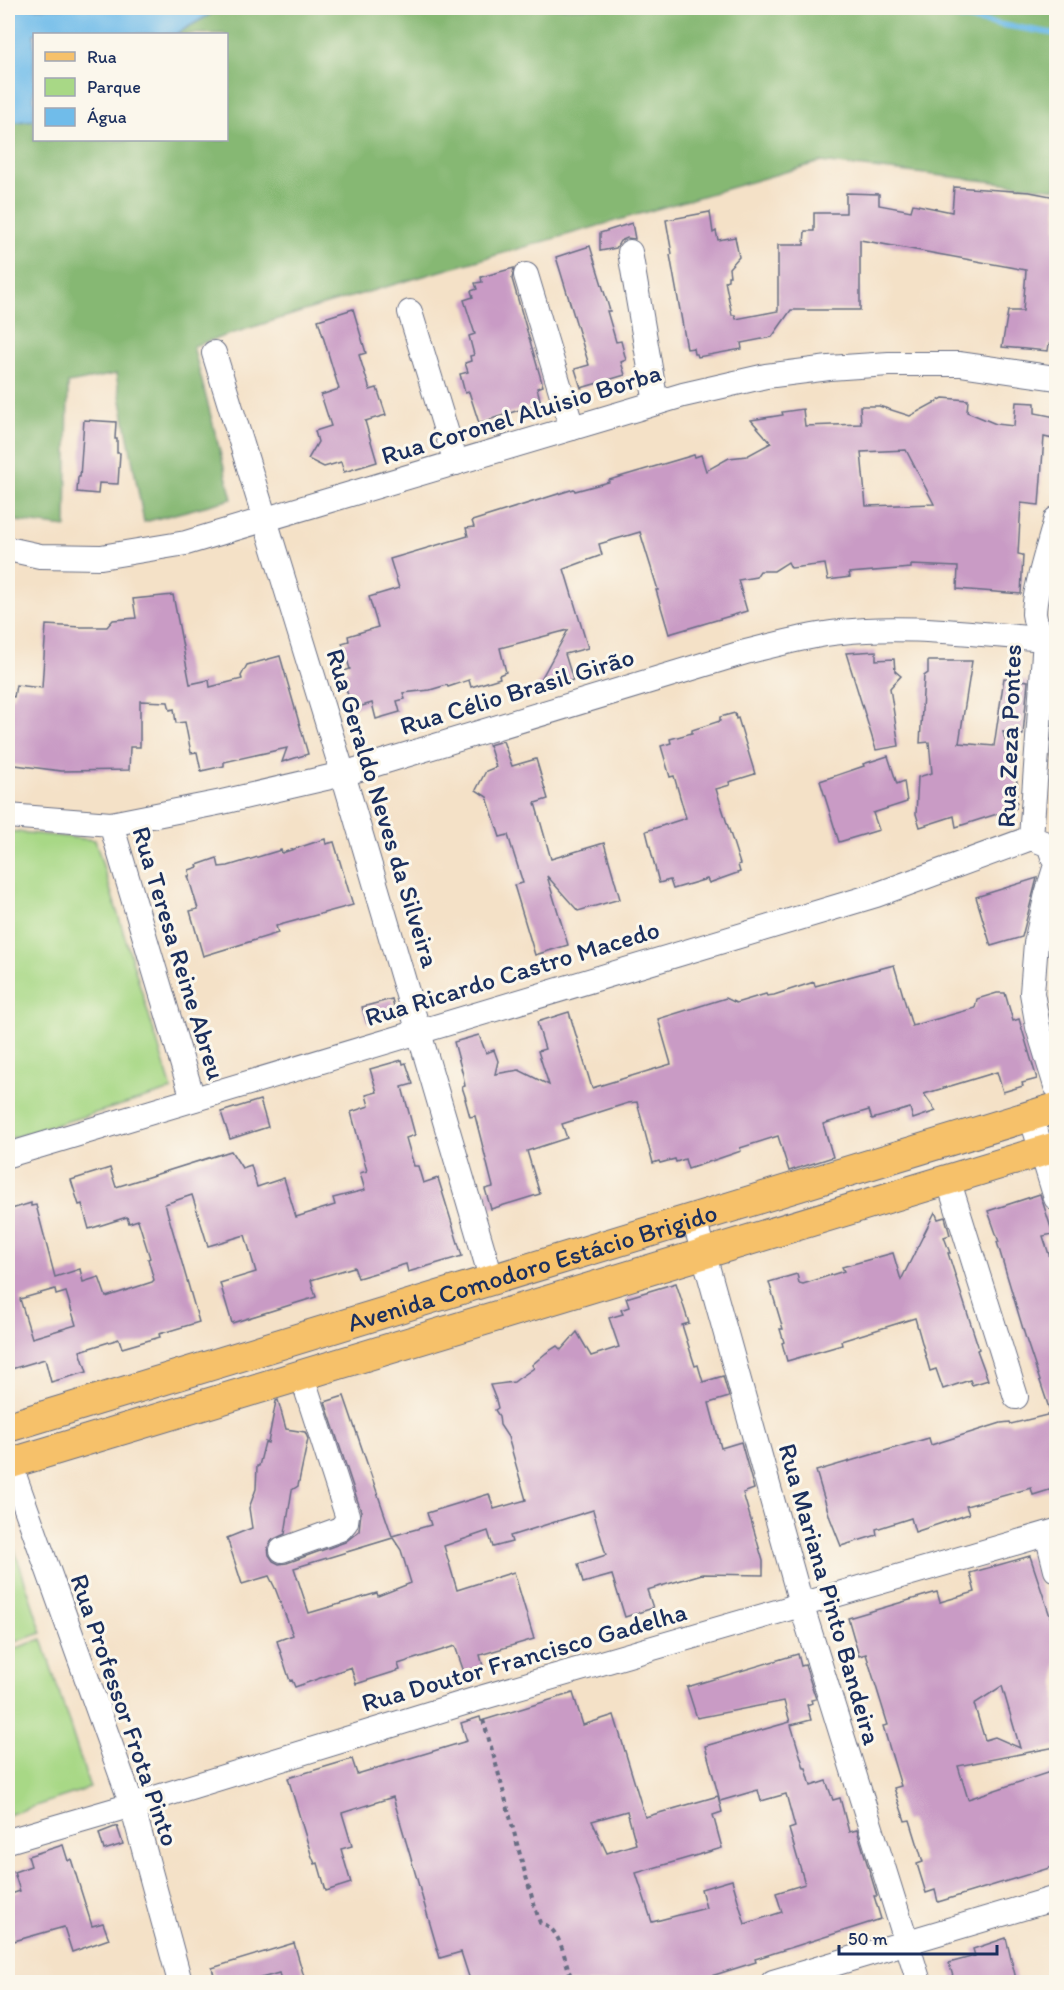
<svg xmlns="http://www.w3.org/2000/svg" width="1064" height="1990" viewBox="0 0 1064 1990" font-family="Itim,sans-serif">
	<rect width="100%" height="100%" fill="#fbf7ec"/>
	<filter id="ink" filterUnits="userSpaceOnUse"><feTurbulence type="fractalNoise" baseFrequency=".0167" numOctaves="2"/><feDisplacementMap in="SourceGraphic" scale="12" xChannelSelector="R" yChannelSelector="G"/><feConvolveMatrix kernelMatrix="1 2 1 2 8 2 1 2 1" color-interpolation-filters="sRGB"/></filter>
	<filter id="wash" filterUnits="userSpaceOnUse"><feTurbulence type="fractalNoise" baseFrequency=".008" numOctaves="4" result="noise"/><feDisplacementMap in="SourceGraphic" scale="24" xChannelSelector="R" yChannelSelector="G"/><feGaussianBlur stdDeviation="1.35" result="paint"/><feColorMatrix in="noise" values="0 0 0 0 0 0 0 0 0 0 0 0 0 0 0 0 0 1.4 0 .05"/><feComposite in="paint" operator="in"/></filter>
	<g filter="url(#wash)">
		<rect width="100%" height="100%" fill="#f4e1c7"/>
		<g fill="#a8d886" stroke="#628472" stroke-width="1.5">
			<path d="M8,831L95,840L172,1090L8,1139Z"/>
			<path d="M8,1530L42,1633L8,1644Z"/>
			<path d="M42,1639L90,1788L8,1815V1651Z"/>
		</g>
		<path fill="#86b873" stroke="#507468" stroke-width="1.5" d="M221,8H1056V189L820,162L323,305L193,346L232,499L144,522L116,374L68,383L66,527L8,520V123L34,120V140H226V34H176Z"/>
		<path fill="#70bcea" stroke="#4676a4" stroke-width="1.5" d="M8,8H221L176,34H34V120L8,123Z"/>
		<g fill="none" stroke-linecap="round" stroke-linejoin="round">
			<path stroke="#70bcea" stroke-width="6" d="M885,8H903L1056,34"/>
		</g>
		<g id="blocks">
			<g fill="#c99bc5" fill-rule="evenodd">
				<path d="M954,187L1030,192L1056,197V345L1049,344L1048,351L1002,347L1008,311H1023L1026,270L860,240V310H791L772,337L741,343L742,349L698,357L697,354H694L693,348L687,349L670,255L672,254L666,220L710,212L713,233L716,231L718,240L735,237L739,257L729,268L730,276H728V280L725,281L732,315H735L736,319L778,311V245H804L805,231H814V213H846V193L879,194V205L911,211L913,204L952,212Z"/>
				<path d="M632,223L635,239L627,238L620,241L616,248L600,251V233Z"/>
				<path d="M590,246L610,311H607L616,342L621,341L626,360L621,362L625,375L581,388L575,369L589,365L556,257Z"/>
				<path d="M514,268L512,279L543,386L537,388L541,403L479,423L469,392L465,393L460,374L468,372L465,363L471,361L470,356L474,355L469,336L475,334L464,300L473,297L471,291L477,289L475,283L482,282L481,277Z"/>
				<path d="M353,309L366,353L359,355L370,390L377,388L386,415L365,421L377,462L344,472L341,462L324,467L308,459L318,442L315,431L331,426L321,395L339,389L318,320Z"/>
				<path d="M943,398L968,400L967,412L996,424L1014,426L1016,402L1035,403V413L1056,417L1053,439L1044,437L1039,505L1021,503L1018,554L1023,555L1021,594L957,589L958,567L911,565V568L849,573L850,577L828,580L825,564L791,568L788,562L774,571H760L756,577L738,580L747,611L669,634L656,590H658L640,532L599,544L602,555L564,569L588,648L565,654L573,680L534,692L568,630L500,648L506,672L499,675L500,678L471,687L469,680L448,687L447,685L430,690L403,693L405,699L397,701L400,712L376,719L372,703L352,709L341,672L350,669L342,643L349,641L348,636L378,627L369,597L399,588L390,559L468,536L466,528L474,527L472,521L574,489L575,491L609,482V480L694,455L695,457L701,455L706,471L729,458L747,456L771,443L751,420L783,415L782,412L803,409L805,426L861,424L860,406H879L910,416ZM906,450L934,504L866,506L861,452Z"/>
				<path d="M84,420L116,422L115,439H117V453H120L118,484L99,483L98,494L77,492L78,477H80Z"/>
				<path d="M173,595L190,684L209,680L210,687L242,679L241,676L247,665L280,656L308,754L282,762L287,748L224,762V766L201,771L197,752L191,753L185,722L176,723L174,709L170,710L168,702L140,701V747H130L129,770L61,771L8,764V696L14,697L16,685L42,688L46,625L81,627H107L113,620L136,618L133,599Z"/>
				<path d="M876,651V660L894,659L895,671L901,676L890,688L899,746L876,750L846,653Z"/>
				<path d="M928,661H972L959,743L994,746L1004,678L1028,681L1023,735L1003,732L1018,786L1016,790L1017,795L1014,796L1017,803L1015,804L1016,808L956,827L954,816L920,827L916,814L918,777L932,773L929,742L920,743L924,676L928,673Z"/>
				<path d="M735,713L736,719L738,718L755,774L729,782L730,785L716,789L740,864L738,865L740,872L709,883L707,879L673,889L670,880L659,883L646,831L686,818L674,776L670,777L661,746L671,743L670,739L692,733V730L720,721V717Z"/>
				<path d="M503,741L512,766L536,759L548,799L535,803L551,859L604,843L620,899L578,911L547,876L568,945L535,955L514,885L523,883L511,845L508,835L500,837L487,797L476,790L486,771L496,767L489,745Z"/>
				<path d="M888,756L897,784L904,781L907,802L873,813L879,830L839,842L820,781L864,766L863,764Z"/>
				<path d="M325,839L326,844L334,842L353,905L276,926L278,933L203,956L190,911L198,909L188,876H190L189,870L198,867L197,865L217,858L219,867L228,866L281,850L282,853Z"/>
				<path d="M1037,878L1022,937L991,946L976,897Z"/>
				<path d="M894,965L912,1026L975,1008L977,999L997,993H1005L1013,1021L1019,1019L1037,1079L1022,1083L1023,1086L1003,1092L997,1072L924,1094L936,1111L913,1119L910,1108L872,1119L869,1110L823,1124L833,1157L789,1171L778,1136L740,1148L741,1151L688,1169L685,1159L676,1162L675,1159L660,1163L659,1161L653,1163L637,1102L628,1103L562,1124L567,1138L527,1151L540,1194L491,1209L485,1189L493,1187L475,1116L470,1117L465,1099H466L462,1087L465,1086L463,1075L454,1042L479,1035L486,1053L494,1050L498,1061L495,1074L519,1070L549,1085L538,1051L545,1049L537,1022L569,1012L592,1088L671,1064L658,1019L726,998L736,1003L766,994L767,996L774,995L814,982L815,986Z"/>
				<path d="M392,999L396,1014L367,1023L362,1007Z"/>
				<path d="M402,1060L403,1064L406,1063L413,1084L402,1087L415,1135L406,1138L414,1166H418L423,1183L438,1178L462,1256L408,1272L406,1264L358,1278L354,1267L311,1280L316,1297L232,1323L220,1283L256,1272L245,1235L208,1246L192,1195L165,1204L199,1322L159,1334L160,1337L122,1348L119,1339L80,1351L87,1372L51,1382L45,1359L8,1370V1210L31,1203V1206L36,1205L55,1277L80,1269L83,1282L99,1277L106,1297L152,1282L154,1280L148,1259L150,1258L138,1220L129,1223L127,1217L89,1229L82,1204L79,1205L71,1180L110,1168L116,1187L231,1151L242,1168L251,1165L257,1187L284,1178L296,1217L335,1205L333,1198L365,1190L360,1173L367,1171L351,1112L369,1106L366,1095L377,1092L370,1069ZM55,1289L56,1295L66,1292L76,1325L32,1338L20,1299Z"/>
				<path d="M260,1100L268,1127L230,1139L221,1112Z"/>
				<path d="M1040,1194L1053,1234L1043,1236L1056,1276V1488L1033,1495L1031,1488L966,1506L969,1514L915,1532L911,1518L876,1529L877,1535L841,1546L830,1518L816,1471L929,1438L931,1445L1001,1423L1010,1422L1011,1424L1051,1414L1026,1339L997,1242H999L988,1211Z"/>
				<path d="M935,1212L938,1219L945,1217L950,1235L944,1237L950,1253H948L979,1349L977,1350L988,1380L972,1385L970,1380L943,1389L936,1369L930,1371L915,1318L841,1341L842,1345L787,1361L782,1343L784,1342L780,1329H783L769,1282L797,1274L799,1283L803,1284L844,1271L842,1267L893,1253L901,1280Z"/>
				<path d="M676,1283L689,1323L682,1325L695,1366L698,1365L703,1382L723,1376L729,1397L709,1403L721,1448L741,1442L754,1489L743,1493L763,1561V1575L702,1574L647,1590L653,1608L625,1617L612,1575L583,1583L578,1564L606,1555L593,1510L510,1536L512,1542L493,1547L488,1531L444,1546L457,1590L514,1572L534,1639L480,1655L483,1666L464,1672L455,1646L398,1664L400,1670L356,1684L351,1667L295,1687L292,1680L290,1681L277,1641L293,1635L275,1588L269,1576L242,1584L227,1538L252,1528L249,1508L256,1489L257,1466H259L265,1442L268,1443L276,1401L278,1400L286,1429L305,1432L308,1439L298,1486L292,1490L285,1534L272,1540L268,1547L269,1555L273,1561L279,1564L287,1563L345,1542L359,1531L361,1511L325,1402L344,1396L392,1536L431,1525L427,1513L489,1494L494,1509L526,1500L508,1437L500,1425L499,1416L495,1410L498,1408L496,1400L490,1385L514,1382L518,1379L534,1368L532,1365L546,1353L557,1346L561,1350L577,1332L591,1356L619,1347L609,1318L623,1314L621,1310L629,1307L626,1298ZM393,1538L401,1550L411,1583L378,1596L377,1593L309,1613L294,1568Z"/>
				<path d="M1030,1556L1056,1634V1747L958,1766L968,1799L1056,1770V1866L938,1902L935,1890L926,1893L917,1864L923,1862L910,1820L905,1821L894,1788L901,1786L883,1726L888,1725L866,1654L859,1656L848,1618L937,1592L940,1602L975,1592L970,1573ZM1002,1686L1020,1748L995,1737L985,1740L974,1704Z"/>
				<path d="M798,1654L801,1666L805,1665L816,1699L811,1700L812,1703L807,1705L811,1720L791,1725L804,1768H806L811,1786L826,1781L833,1800L840,1798L849,1832L857,1830L877,1896H874L881,1919L755,1959L756,1962L689,1983H471L461,1952L440,1958L393,1797L342,1813L352,1846L341,1849L351,1883L326,1891L318,1863L315,1864L311,1854L288,1778L352,1759L357,1774L467,1741L461,1723L480,1717L481,1721L573,1693L583,1725L614,1715L645,1817L718,1796L722,1812L713,1815L722,1848L636,1873L652,1922L706,1908L701,1889L732,1880L745,1924L782,1912L776,1893L805,1884L789,1829L795,1827L786,1794L761,1801L758,1790L720,1801L705,1746L790,1722L784,1701L697,1718L687,1687ZM627,1811L636,1844L607,1853L592,1821Z"/>
				<path d="M117,1826L123,1844L104,1850L99,1833Z"/>
				<path d="M63,1845L68,1861L71,1859L92,1926L103,1923L109,1939L72,1952L64,1927L14,1941L8,1918V1895L20,1891L14,1872L31,1866L28,1856Z"/>
				<path d="M1006,1938L1017,1983H955L949,1963L975,1956L973,1949Z"/>
				<path d="M294,1943L305,1980L296,1983H282L279,1973L244,1983H216L212,1968Z"/>
			</g>
		</g>
	</g>
	<g filter="url(#ink)">
		<use href="#blocks" fill-opacity="0" stroke="#676d83" stroke-width="1.5"/>
		<g fill="none" stroke-linecap="round" stroke-linejoin="round">
			<defs>
				<g id="minor">
					<path d="M630,252L656,403"/>
					<path d="M526,275L572,428"/>
					<path d="M410,312L456,463"/>
					<path d="M214,353L343,774L492,1281"/>
					<path d="M8,549L40,556L101,557L186,543L683,395L766,376L829,368L889,364H960L1056,378"/>
					<path d="M8,816L111,824L222,802L343,774L742,653C775,645 808,635 841,632C909,624 978,635 1045,639"/>
					<path d="M111,824L193,1099"/>
					<path d="M1031,838L1045,639C1039,631 1035,624 1034,614C1034,590 1050,543 1056,519"/>
					<path d="M1031,838L1049,845L1056,865L1047,894L1036,943L1032,993L1038,1027L1056,1086"/>
					<path d="M1031,1116L1056,1198"/>
					<path d="M8,1155L876,895L1031,838"/>
					<path d="M948,1179L1016,1397"/>
					<path d="M694,1219L802,1607L919,1982"/>
					<path d="M8,1458L132,1805L180,1982"/>
					<path d="M1047,1534L1056,1570"/>
					<path d="M282,1550L340,1529L346,1522L347,1515L302,1376"/>
					<path d="M8,1841L132,1805L477,1699L1056,1531"/>
					<path d="M773,1982L1056,1898"/>
				</g>
				<g id="major">
					<path id="s1" d="M8,1427L1056,1108"/>
					<path d="M8,1464L1056,1147"/>
				</g>
			</defs>
			<use href="#minor" stroke="#676d83" stroke-width="26"/>
			<use href="#major" stroke="#676d83" stroke-width="32"/>
			<path stroke="#676d83" stroke-width="4" stroke-dasharray="4.5 4.5" stroke-linecap="butt" d="M483,1720C504,1787 518,1855 540,1923C560,1926 564,1958 570,1974L563,1978L564,1982"/>
			<use href="#minor" stroke="#fff" stroke-width="24"/>
			<use href="#major" stroke="#f6c16b" stroke-width="30"/>
		</g>
	</g>
	<g text-anchor="middle" dominant-baseline="central" stroke-width="6" stroke-linejoin="round" paint-order="stroke">
		<g font-size="26" fill="#1b2f5e" stroke="#fbf7ec">
			<text transform="translate(521 414) rotate(-17)">Rua Coronel Aluisio Borba</text>
			<text transform="translate(517 691) rotate(-17)">Rua Célio Brasil Girão</text>
			<text transform="translate(1009 736) rotate(-88)">Rua Zeza Pontes</text>
			<text transform="translate(383 808) rotate(73)">Rua Geraldo Neves da Silveira</text>
			<text transform="translate(179 953) rotate(73)">Rua Teresa Reine Abreu</text>
			<text transform="translate(512 973) rotate(-17)">Rua Ricardo Castro Macedo</text>
			<text stroke="none"><textPath href="#s1" startOffset="548">Avenida Comodoro Estácio Brigido</textPath></text>
			<text transform="translate(830 1594) rotate(74)">Rua Mariana Pinto Bandeira</text>
			<text transform="translate(524 1657) rotate(-16)">Rua Doutor Francisco Gadelha</text>
			<text transform="translate(125 1710) rotate(71)">Rua Professor Frota Pinto</text>
		</g>
	</g>
	<rect width="1064" height="1990" fill="none" stroke="#fbf7ec" stroke-width="30"/>
	<rect x="33" y="33" width="195" height="108" fill="#fbf7ec" stroke="#a1a7b3" stroke-width="1.5"/>
	<rect x="45" y="52" width="30" height="9" fill="#f6c16b" stroke="#a1a7b3" stroke-width="1.5"/>
	<text x="87" y="63" font-size="18" fill="#1b2f5e">Rua</text>
	<rect x="45" y="78" width="30" height="18" fill="#a8d886" stroke="#a1a7b3" stroke-width="1.5"/>
	<text x="87" y="93" font-size="18" fill="#1b2f5e">Parque</text>
	<rect x="45" y="108" width="30" height="18" fill="#70bcea" stroke="#a1a7b3" stroke-width="1.5"/>
	<text x="87" y="123" font-size="18" fill="#1b2f5e">Água</text>
	<path d="M839 1945v9h158v-9" fill="none" stroke="#1b2f5e" stroke-width="3"/>
	<text x="848" y="1945" font-size="18" fill="#1b2f5e" stroke="#fbf7ec" stroke-width="4.5" paint-order="stroke">50 m</text>
</svg>
